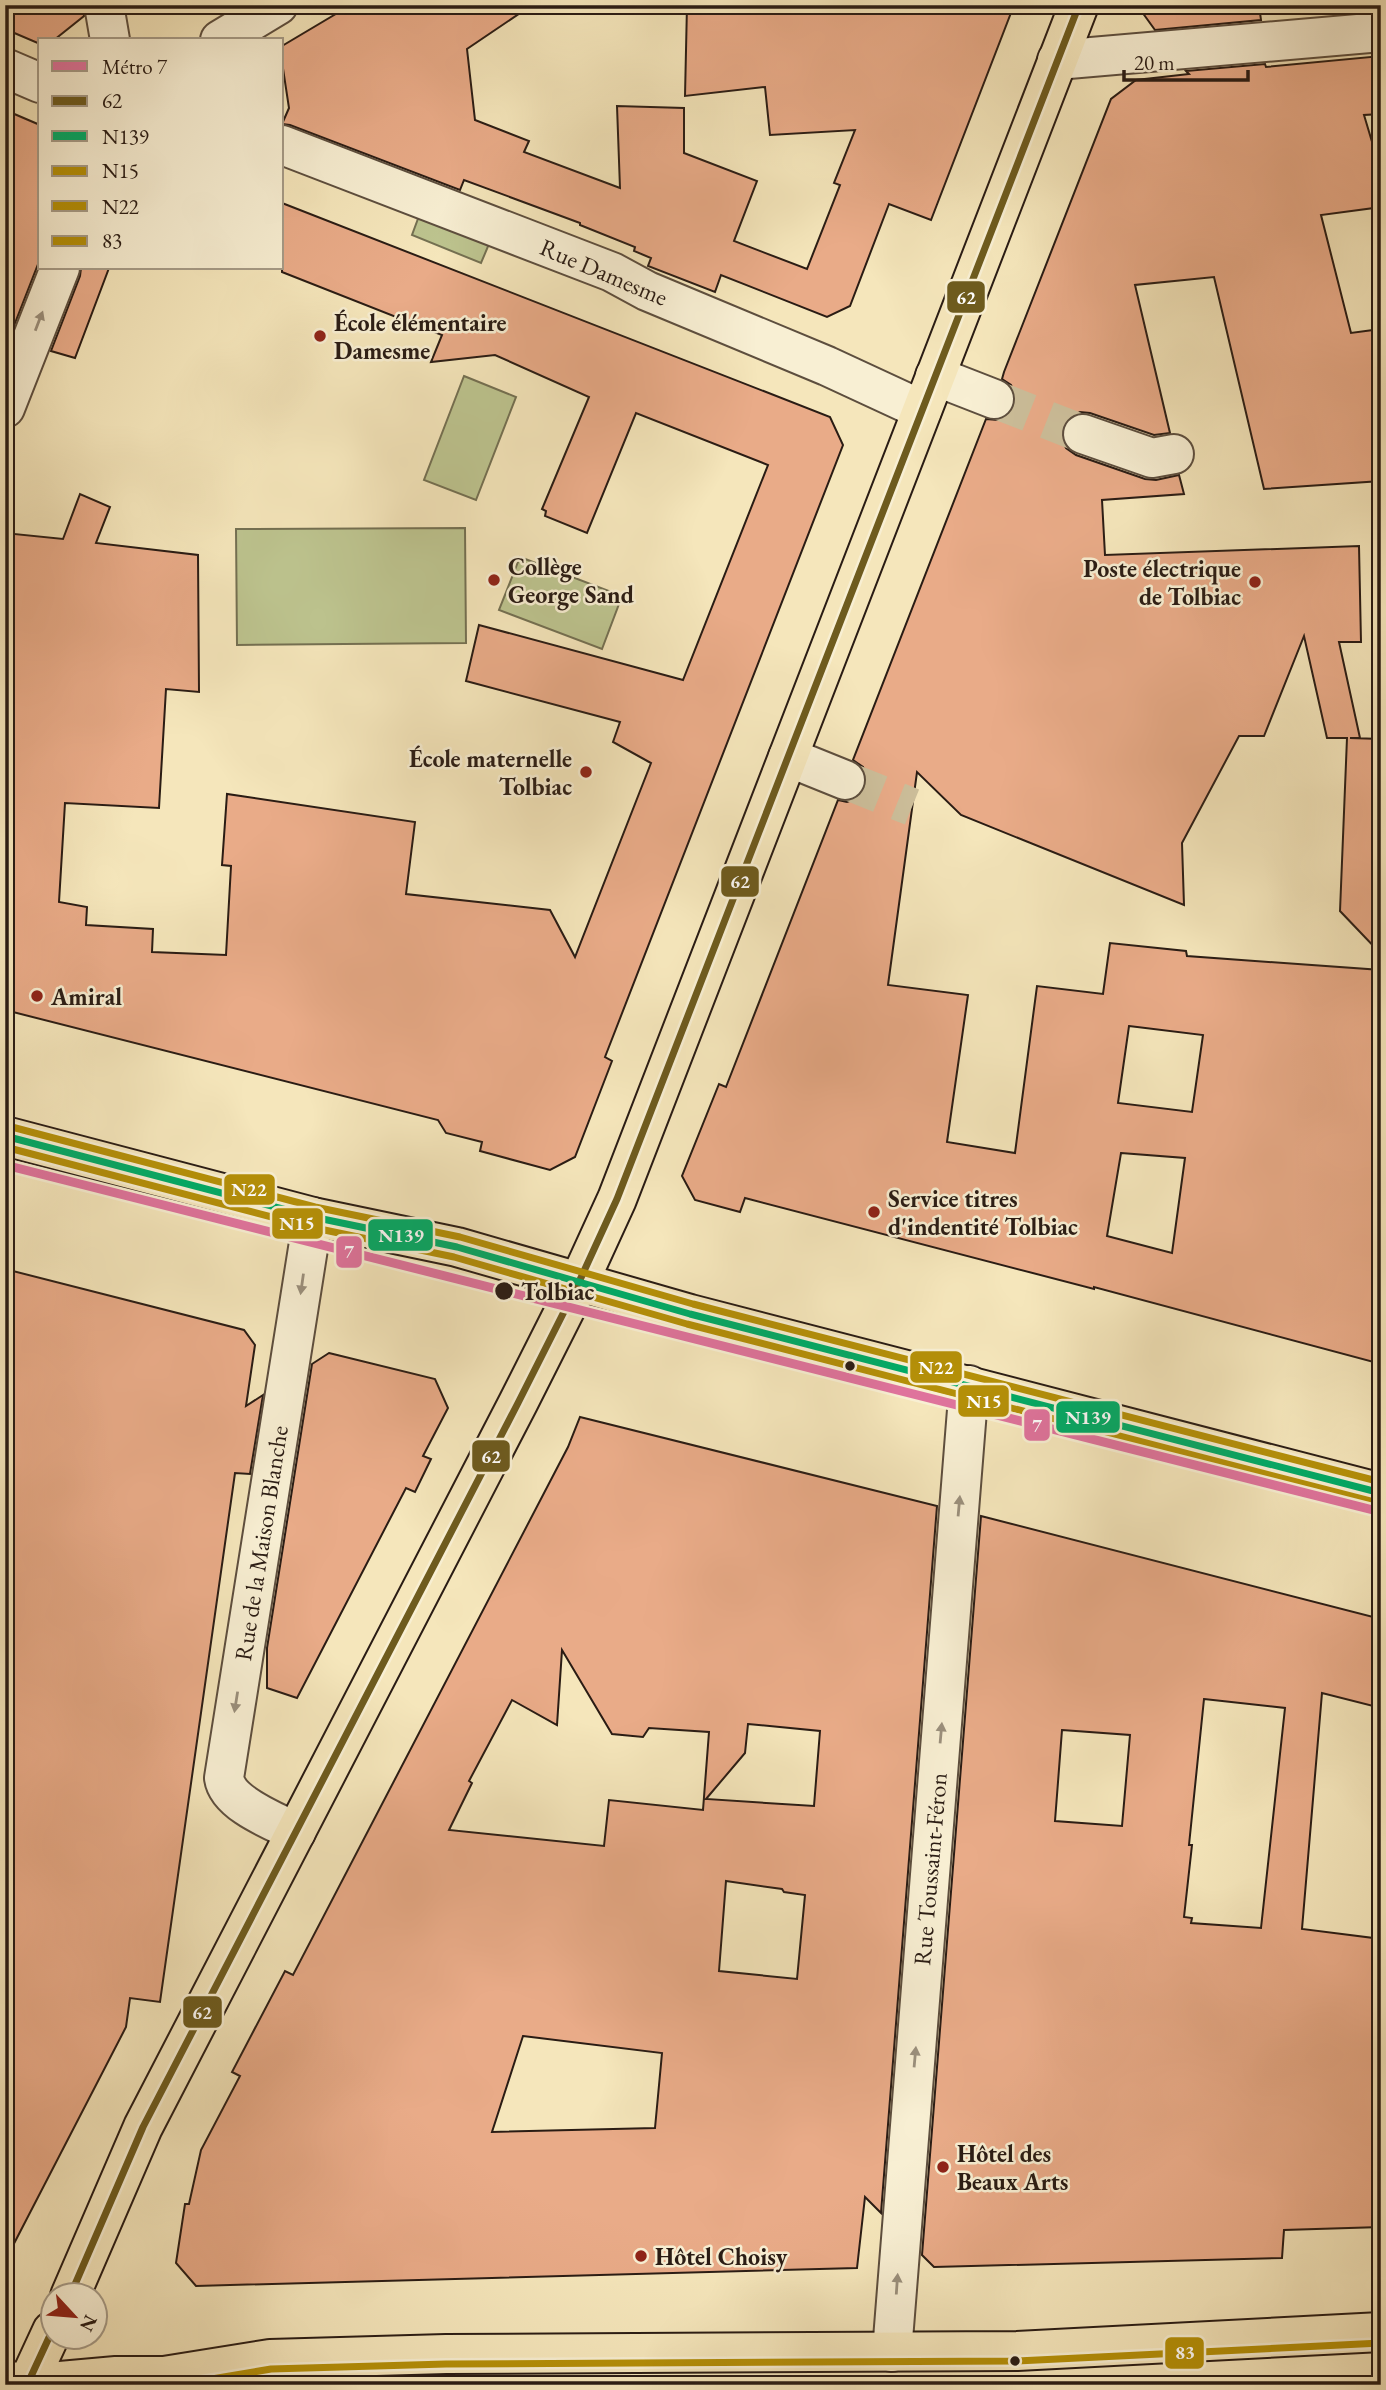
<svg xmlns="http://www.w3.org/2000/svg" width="1386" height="2390" viewBox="0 0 1386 2390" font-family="'EB Garamond',serif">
	<rect width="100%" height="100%" fill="#f5e6bb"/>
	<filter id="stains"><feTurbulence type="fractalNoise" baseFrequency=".00286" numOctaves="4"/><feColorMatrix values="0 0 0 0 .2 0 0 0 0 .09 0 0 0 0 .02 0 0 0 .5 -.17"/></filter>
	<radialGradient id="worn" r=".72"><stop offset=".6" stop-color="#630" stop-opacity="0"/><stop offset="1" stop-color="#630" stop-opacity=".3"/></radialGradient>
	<g fill="#bdc48f" stroke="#747052" stroke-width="2">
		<path d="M419,216L489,244L481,263L412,235Z"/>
		<path d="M464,376L516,397L476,500L424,480Z"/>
		<path d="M465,528L466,643L237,645L236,529Z"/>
		<path d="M520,557L622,596L602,649L499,610Z"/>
	</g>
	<g fill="#e9ab88" stroke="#2a1c14" stroke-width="2" fill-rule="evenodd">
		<path d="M5,5H83L84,16L54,40H40V44L5,29Z"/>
		<path d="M351,5H532L467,49L475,120L529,141L524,152L620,188L617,106L684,108V153L757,181L734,241L807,269L840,185L834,183L855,130L770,135L765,87L685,96L687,5H1014L931,220L889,204L850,306L827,317L721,275L715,292L648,266L651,258L634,251L635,247L580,225V223L464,180L460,190L290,125L282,124L289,108L282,62V46Z"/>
		<path d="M1137,5H1259L1261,20L1155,30Z"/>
		<path d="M1381,56V114L1364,115L1381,172V207L1321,215L1351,333L1381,329V481L1264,489L1214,277L1135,285L1170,433L1154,435L1090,413L1080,412L1068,418L1062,427L1061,437L1066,448L1076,455L1145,479L1156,480L1179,475L1184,494L1102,500L1105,555L1359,546L1361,642H1339L1360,738H1350L1381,739V954L1340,911L1347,738H1327L1304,636L1264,736H1239L1182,843L1184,905L961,815L917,772L888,985L968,995L947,1142L1015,1153L1037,986L1103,994L1110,943L1186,951L1187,956L1381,970V1364L1094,1287V1289L745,1198L740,1212L695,1200L682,1176L719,1084L726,1087L838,800L847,802L858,798L865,788L867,778L863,767L853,760L986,419L998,420L1007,416L1014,408L1015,395L1011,385L1002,379L1004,372L1111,99L1136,80L1189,74L1186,71L1265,64L1266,67ZM1129,1026L1203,1035L1192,1112L1118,1103ZM1121,1153L1185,1158L1172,1253L1107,1236Z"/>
		<path d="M5,110L40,125V259L8,341L5,340Z"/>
		<path d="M282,203L830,417L843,445L605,1057L612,1061L575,1157L550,1170L480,1151L482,1142L446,1133L438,1120L5,1010V533L63,539L80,494L110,507L96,543L198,555L199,692L166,689L159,808L65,803L59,902L87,907L86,925L153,929L152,952L226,955L231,866L222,865L227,794L415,822L406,894L550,910L575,957L651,763L613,742L620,722L466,681L479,625L683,680L768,465L636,413L587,533L545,516L546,511L542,509L589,397L495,355L431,362L442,335L282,272Z"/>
		<path d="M81,268H109L75,358L51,351L80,276Z"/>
		<path d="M5,1269L244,1330L255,1345L246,1406L263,1395L250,1474L235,1473L160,2002L130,1998L126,2027L5,2261Z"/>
		<path d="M329,1353L435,1379L448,1408L423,1456L431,1459L415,1492L406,1488L297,1698L267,1688V1648L312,1364Z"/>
		<path d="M580,1417L937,1506L881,2213L865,2197L857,2268L196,2286L176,2263L185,2204H189L201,2150L240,2076L232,2072L285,1971L293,1975L568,1447ZM562,1650L612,1734L643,1737L649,1728L709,1732L703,1810L609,1800L604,1846L449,1830L472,1783L469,1781L512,1700L557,1725ZM748,1724L820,1731L814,1806L706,1799L745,1753ZM726,1881L782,1889L784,1892L805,1895L797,1979L719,1971ZM523,2036L662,2053L655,2128L492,2132Z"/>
		<path d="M981,1516L1381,1619V1708L1322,1693L1302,1929L1381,1939V2227L1284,2230L1282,2258L934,2267L922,2255ZM1204,1699L1285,1708L1261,1928L1191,1923L1192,1918L1184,1917L1192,1845H1189ZM1062,1730L1130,1735L1122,1826L1055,1821Z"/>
	</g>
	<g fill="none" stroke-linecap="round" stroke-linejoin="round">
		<g stroke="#ccbe9a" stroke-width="38" stroke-dasharray="38 19" stroke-linecap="butt">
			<path d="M994,399L1083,434"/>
			<path d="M845,780L912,807"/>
		</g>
		<defs>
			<g id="minor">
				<path d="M104,5L110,40"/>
				<path d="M220,40L278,5"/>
				<path d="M1057,60L1381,32"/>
				<path d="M5,68L40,83"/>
				<path d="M282,145L612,272L647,291L827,366L922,410"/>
				<path d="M935,376L994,399"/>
				<path d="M5,408L60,268"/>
				<path d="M1083,434L1152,458L1174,454"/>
				<path d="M788,757L845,780"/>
				<path d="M296,1832C274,1821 228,1804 224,1778L313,1217"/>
				<path d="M892,2352L969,1385"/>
			</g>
			<g id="major">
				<path d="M5,1136L313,1217L457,1247L690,1314L1381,1493"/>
				<path d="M70,2296L143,2127L518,1403L579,1282L617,1199L1079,5"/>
				<path d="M5,2380L27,2384L116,2376H164L270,2359L446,2354L1017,2351L1381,2332"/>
				<path d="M27,2385L52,2331"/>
			</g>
		</defs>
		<use href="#minor" stroke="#5d4e3e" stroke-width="42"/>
		<use href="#major" stroke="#2a1c14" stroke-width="42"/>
		<use href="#minor" stroke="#f8efd3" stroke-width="38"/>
		<use href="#major" stroke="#f5e6bb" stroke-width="38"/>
		<defs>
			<g id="bus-1">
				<path d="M70,2296L143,2127L518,1403L579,1282L617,1199L1079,5"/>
				<path d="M27,2385L52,2331"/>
			</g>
			<path id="bus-2" d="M5,1136L313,1217L457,1247L690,1314L1381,1493"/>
			<path id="bus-3" d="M5,1147L310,1227L454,1257L687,1324L1378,1503"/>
			<path id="bus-4" d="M8,1126L315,1207L460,1237L693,1304L1381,1482"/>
			<path id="bus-5" d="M176,2385L271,2369L446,2364L1017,2361L1381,2343"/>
		</defs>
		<use href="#bus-1" stroke="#f8efd3" stroke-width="12"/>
		<use href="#bus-2" stroke="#f8efd3" stroke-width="12"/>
		<use href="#bus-3" stroke="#f8efd3" stroke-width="12"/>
		<use href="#bus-4" stroke="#f8efd3" stroke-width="12"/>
		<use href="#bus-5" stroke="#f8efd3" stroke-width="12"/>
		<use href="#bus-1" stroke="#6e5b1e" stroke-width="7"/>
		<use href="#bus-2" stroke="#00ab66" stroke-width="7"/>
		<use href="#bus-3" stroke="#b48f08" stroke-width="7"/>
		<use href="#bus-4" stroke="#b48f08" stroke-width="7"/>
		<use href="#bus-5" stroke="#b48f08" stroke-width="7"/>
		<defs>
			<path id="metro-1" d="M5,1165L1381,1512"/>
		</defs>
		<use href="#metro-1" stroke="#f8efd3" stroke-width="14"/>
		<use href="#metro-1" stroke="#df739c" stroke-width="9"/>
	</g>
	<defs><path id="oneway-solid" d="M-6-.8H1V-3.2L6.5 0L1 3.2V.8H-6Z" transform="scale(1.75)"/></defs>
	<g fill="#9b907d">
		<use href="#oneway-solid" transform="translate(39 321) rotate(-69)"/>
		<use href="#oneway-solid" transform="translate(302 1284) rotate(98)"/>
		<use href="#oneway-solid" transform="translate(959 1506) rotate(-85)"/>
		<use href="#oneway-solid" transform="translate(236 1702) rotate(99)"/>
		<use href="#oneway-solid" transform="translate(941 1733) rotate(-85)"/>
		<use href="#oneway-solid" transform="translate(915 2057) rotate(-85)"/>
		<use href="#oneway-solid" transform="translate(897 2284) rotate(-86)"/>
	</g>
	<g fill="#8f2418" stroke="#f8efd3" stroke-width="2.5">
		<circle cx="320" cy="336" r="7"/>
		<circle cx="494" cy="580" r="7"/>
		<circle cx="1255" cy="582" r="7"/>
		<circle cx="586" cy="772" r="7"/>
		<circle cx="37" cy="996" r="7"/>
		<circle cx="874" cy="1212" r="7"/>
		<circle cx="943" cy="2167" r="7"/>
		<circle cx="641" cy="2256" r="7"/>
	</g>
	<g fill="#2a1c14" stroke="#f8efd3" stroke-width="2.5">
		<circle cx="504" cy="1291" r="10"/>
		<circle cx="850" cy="1366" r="6"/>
		<circle cx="1015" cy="2361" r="6"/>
	</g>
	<g text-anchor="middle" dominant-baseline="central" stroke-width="5" stroke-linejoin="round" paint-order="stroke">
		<g font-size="24" fill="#2a1c14" stroke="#f8efd3">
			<text transform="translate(604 272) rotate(23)">Rue Damesme</text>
			<text transform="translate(261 1543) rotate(-81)">Rue de la Maison Blanche</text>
			<text transform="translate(930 1869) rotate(-85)">Rue Toussaint-Féron</text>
		</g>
		<g font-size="24" font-weight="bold" fill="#2a1c14" stroke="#f8efd3" text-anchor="start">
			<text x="334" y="322">École élémentaire<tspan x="334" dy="28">Damesme</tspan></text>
			<text x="508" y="566">Collège<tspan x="508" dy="28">George Sand</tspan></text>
			<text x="1241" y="568" text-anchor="end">Poste électrique<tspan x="1241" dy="28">de Tolbiac</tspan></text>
			<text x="572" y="758" text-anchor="end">École maternelle<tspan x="572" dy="28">Tolbiac</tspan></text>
			<text x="51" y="996">Amiral</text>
			<text x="888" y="1198">Service titres<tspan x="888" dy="28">d'indentité Tolbiac</tspan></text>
			<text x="957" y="2153">Hôtel des<tspan x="957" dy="28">Beaux Arts</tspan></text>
			<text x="655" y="2256">Hôtel Choisy</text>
		</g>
		<g font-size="24" font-weight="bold" fill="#2a1c14" stroke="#f8efd3" text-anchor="start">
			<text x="521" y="1291">Tolbiac</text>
		</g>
	</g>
	<g stroke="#f8efd3" stroke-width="2.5">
		<rect x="946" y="280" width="40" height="34" rx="7" fill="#6e5b1e"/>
		<rect x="720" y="865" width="40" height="33" rx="7" fill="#6e5b1e"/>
		<rect x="223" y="1173" width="53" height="33" rx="7" fill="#b48f08"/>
		<rect x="271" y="1207" width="53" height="33" rx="7" fill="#b48f08"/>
		<rect x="367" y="1218" width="67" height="34" rx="7" fill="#00ab66"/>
		<rect x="335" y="1235" width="28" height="34" rx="7" fill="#df739c"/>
		<rect x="909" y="1350" width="54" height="34" rx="7" fill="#b48f08"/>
		<rect x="957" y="1384" width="53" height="34" rx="7" fill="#b48f08"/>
		<rect x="1055" y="1400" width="66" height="34" rx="7" fill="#00ab66"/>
		<rect x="1023" y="1408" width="28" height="34" rx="7" fill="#df739c"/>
		<rect x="471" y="1439" width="40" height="34" rx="7" fill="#6e5b1e"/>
		<rect x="182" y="1995" width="41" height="34" rx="7" fill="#6e5b1e"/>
		<rect x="1164" y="2336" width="41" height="34" rx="7" fill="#b48f08"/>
	</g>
	<g font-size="19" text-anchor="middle" font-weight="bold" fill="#fff">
		<text x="966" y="304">62</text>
		<text x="740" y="888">62</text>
		<text x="249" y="1196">N22</text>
		<text x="297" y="1230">N15</text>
		<text x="401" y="1242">N139</text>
		<text x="349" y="1258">7</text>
		<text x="936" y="1374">N22</text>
		<text x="984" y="1408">N15</text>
		<text x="1088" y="1424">N139</text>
		<text x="1037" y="1432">7</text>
		<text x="491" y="1463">62</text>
		<text x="202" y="2019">62</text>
		<text x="1185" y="2359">83</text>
	</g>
	<rect width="1386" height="2390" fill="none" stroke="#f5e6bb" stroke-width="28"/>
	<rect x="7" y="7" width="1372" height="2376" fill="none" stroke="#2a1c14" stroke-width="3.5"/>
	<rect x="14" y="14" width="1358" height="2362" fill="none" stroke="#2a1c14" stroke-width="2"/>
	<rect x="38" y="38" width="245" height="231" fill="#f8efd3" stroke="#a69b87" stroke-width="2"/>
	<rect x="52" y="61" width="35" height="10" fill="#df739c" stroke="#a69b87" stroke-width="2"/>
	<text x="102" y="74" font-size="21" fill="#2a1c14">Métro 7</text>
	<rect x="52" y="96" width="35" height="10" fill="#6e5b1e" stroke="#a69b87" stroke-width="2"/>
	<text x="102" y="108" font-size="21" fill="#2a1c14">62</text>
	<rect x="52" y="131" width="35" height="10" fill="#00ab66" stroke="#a69b87" stroke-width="2"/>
	<text x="102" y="144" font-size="21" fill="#2a1c14">N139</text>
	<rect x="52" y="166" width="35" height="10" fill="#b48f08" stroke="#a69b87" stroke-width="2"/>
	<text x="102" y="178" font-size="21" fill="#2a1c14">N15</text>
	<rect x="52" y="201" width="35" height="10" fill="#b48f08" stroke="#a69b87" stroke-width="2"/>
	<text x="102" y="214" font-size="21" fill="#2a1c14">N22</text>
	<rect x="52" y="236" width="35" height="10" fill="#b48f08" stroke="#a69b87" stroke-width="2"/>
	<text x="102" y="248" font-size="21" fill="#2a1c14">83</text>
	<g transform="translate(74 2316) rotate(116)"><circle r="33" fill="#f8efd3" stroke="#a69b87" stroke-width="2"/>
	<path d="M0-5L12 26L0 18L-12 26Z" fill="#8f2418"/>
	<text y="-10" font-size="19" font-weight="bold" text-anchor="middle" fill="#2a1c14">N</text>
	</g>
	<path d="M1124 70v10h124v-10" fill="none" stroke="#2a1c14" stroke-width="3.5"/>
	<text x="1134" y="70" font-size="21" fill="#2a1c14" stroke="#f8efd3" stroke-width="5" paint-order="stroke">20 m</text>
	<rect width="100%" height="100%" filter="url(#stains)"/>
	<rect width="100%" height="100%" fill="url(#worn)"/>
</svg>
